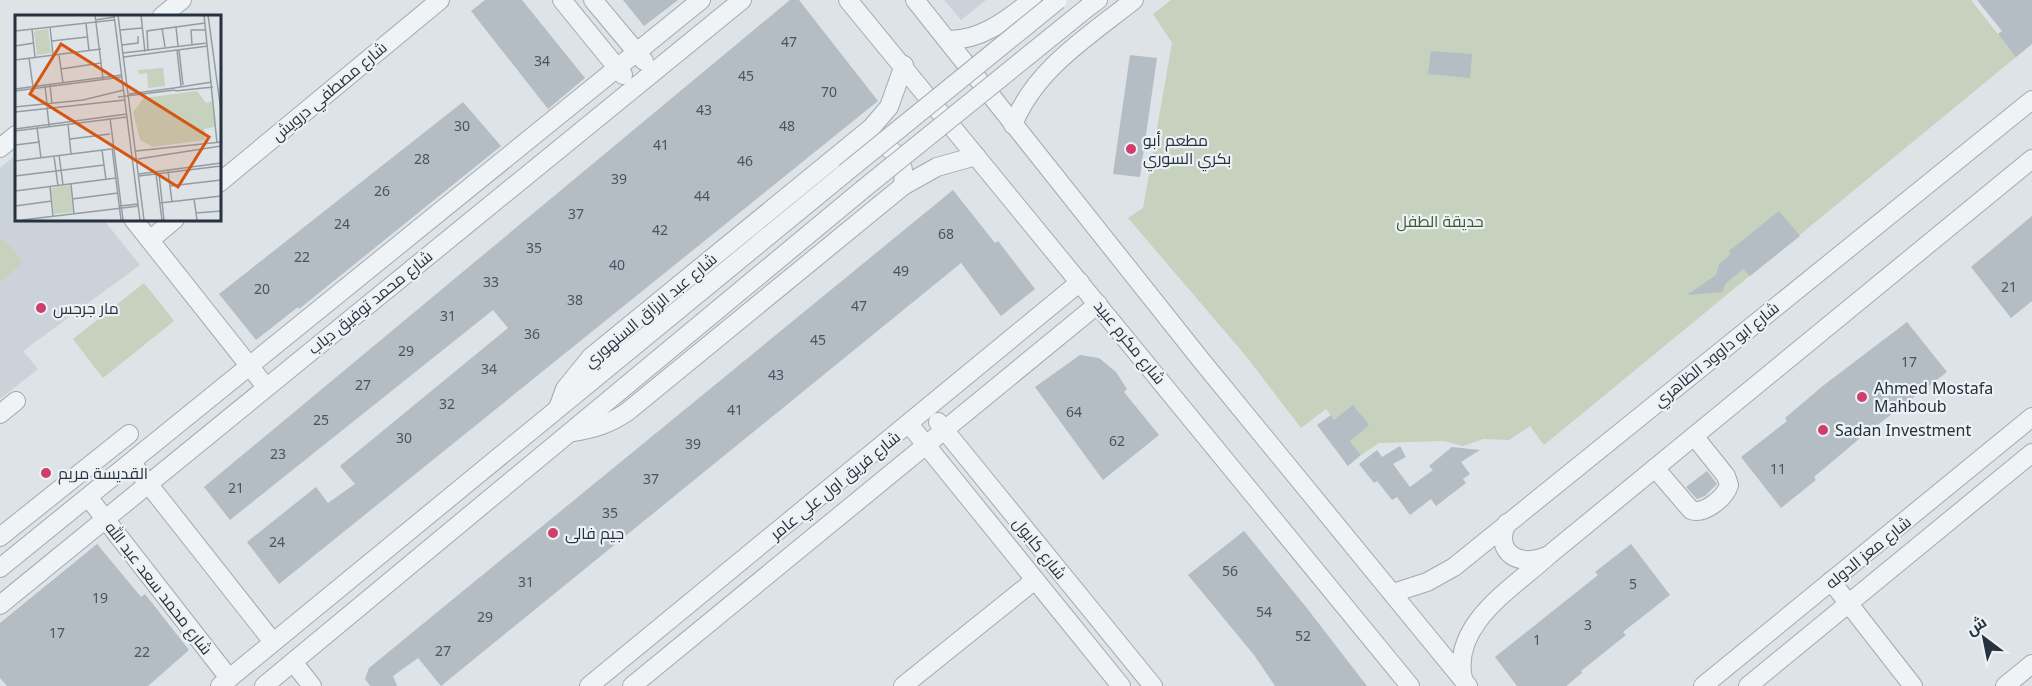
<svg xmlns="http://www.w3.org/2000/svg" width="2032" height="686" viewBox="0 0 2032 686" font-family="'Noto Sans',Cairo,sans-serif">
	<rect width="100%" height="100%" fill="#dde3e7"/>
	<g fill="#cbd2d9">
		<path d="M944,0H986L961,20Z"/>
		<path d="M16,155V219H103L140,265L23,351L38,369L0,399V168Z"/>
	</g>
	<g fill="#c6d1be">
		<path d="M1171,0H1971L2016,57L1544,445L1530,426L1509,440L1483,439L1463,446L1444,441L1379,443L1361,455L1326,409L1301,428L1246,356L1128,218L1143,208L1172,43L1153,14Z"/>
		<path d="M3,238L23,262L0,282V241Z"/>
		<path d="M144,283L174,321L103,378L73,339Z"/>
	</g>
	<g fill="#b4bcc4">
		<path d="M485,0H522L585,78L548,109L471,11Z"/>
		<path d="M623,0H678L644,26Z"/>
		<path d="M790,0H799L878,101L279,584L247,542L316,487L328,503L355,484L340,466L508,328L493,310L230,520L204,487Z"/>
		<path d="M1977,0H2032V44L2016,57L1998,34L2002,31Z"/>
		<path d="M1431,51L1472,54L1470,78L1428,74Z"/>
		<path d="M1130,55L1157,58L1140,177L1113,174Z"/>
		<path d="M463,102L501,146L299,309L298,307L256,340L219,294Z"/>
		<path d="M953,190L995,243L998,241L1035,289L1001,316L961,263L441,686L418,658L393,676L397,686H370L365,679L369,668Z"/>
		<path d="M1779,211L1800,236L1750,276L1743,269L1725,284L1723,292L1687,295L1716,275L1719,264L1731,254L1729,251Z"/>
		<path d="M2032,216V301L2011,318L1971,267Z"/>
		<path d="M1907,322L1947,372L1859,439L1814,477L1816,480L1781,508L1741,457L1787,421L1785,418L1824,385Z"/>
		<path d="M1080,355L1099,358L1116,372L1127,389L1124,392L1159,435L1103,480L1035,387Z"/>
		<path d="M1353,405L1369,425L1350,441L1361,455L1348,466L1317,425L1331,415L1334,420Z"/>
		<path d="M1400,446L1406,457L1393,464L1410,487L1433,470L1429,466L1452,447L1480,450L1461,462L1470,474L1463,479L1466,483L1436,506L1431,499L1410,515L1397,497L1392,500L1377,481L1374,483L1359,464L1377,450L1382,457Z"/>
		<path d="M1707,471L1717,484L1705,496L1697,499L1686,487Z"/>
		<path d="M1244,531L1306,607L1367,686H1275L1254,655L1188,575Z"/>
		<path d="M97,544L141,597L145,594L189,650L148,686H7L0,678V623Z"/>
		<path d="M1631,544L1670,595L1623,632L1626,635L1581,671L1582,673L1566,686H1517L1495,657L1598,575L1595,572Z"/>
	</g>
	<g fill="none" stroke-linecap="round" stroke-linejoin="round">
		<defs>
			<g id="minor">
				<path d="M562,0L623,75"/>
				<path d="M593,0L644,61"/>
				<path d="M848,0L1410,686"/>
				<path d="M915,0L1201,360L1468,686"/>
				<path d="M1087,8L1098,0"/>
				<path d="M162,16L182,0"/>
				<path d="M947,40C980,41 1007,20 1032,0"/>
				<path d="M1013,125C1035,69 1089,36 1134,0"/>
				<path d="M868,138C892,147 907,158 903,186"/>
				<path d="M0,148L16,135"/>
				<path d="M219,183L440,0"/>
				<path d="M133,219L266,387"/>
				<path d="M150,240L175,219"/>
				<path d="M558,408L565,389L591,357L871,128L889,107L904,65"/>
				<path d="M0,414L16,401"/>
				<path d="M938,422L1153,686"/>
				<path d="M909,424L1121,686"/>
				<path d="M573,432C594,429 609,424 627,412L903,186L937,167L976,156"/>
				<path d="M131,462L273,642"/>
				<path d="M1655,468L1691,510C1704,515 1725,498 1729,485L1726,476L1694,436"/>
				<path d="M88,497L229,678"/>
				<path d="M1507,523C1493,553 1520,568 1547,556"/>
				<path d="M0,537L129,434"/>
				<path d="M0,568L701,0"/>
				<path d="M1831,581L1913,686"/>
				<path d="M1393,593L1427,582L1454,567L2032,100"/>
				<path d="M0,605L742,0"/>
				<path d="M293,662L312,686"/>
				<path d="M1463,679C1451,624 1513,588 1549,555L2032,159"/>
				<path d="M220,686L845,173"/>
				<path d="M264,686L862,190"/>
				<path d="M589,686L1080,282"/>
				<path d="M632,686L1098,304"/>
				<path d="M903,686L1035,580"/>
				<path d="M1703,686L2032,417"/>
				<path d="M1748,686L2032,453"/>
				<path d="M2005,686L2032,664"/>
			</g>
		</defs>
		<use href="#minor" stroke="#a2aab1" stroke-width="20"/>
		<use href="#minor" stroke="#f0f3f5" stroke-width="18"/>
		<defs>
			<g id="minor-bridge">
				<path d="M845,173L1058,0"/>
				<path d="M862,190L1087,8"/>
			</g>
		</defs>
		<use href="#minor-bridge" stroke="#a2aab1" stroke-width="20" stroke-linecap="butt"/>
		<use href="#minor-bridge" stroke="#f0f3f5" stroke-width="18"/>
	</g>
	<g fill="#ce406b" stroke="#ecf1f5" stroke-width="2">
		<circle cx="1131" cy="149" r="6"/>
		<circle cx="41" cy="308" r="6"/>
		<circle cx="1862" cy="397" r="6"/>
		<circle cx="1823" cy="430" r="6"/>
		<circle cx="46" cy="473" r="6"/>
		<circle cx="553" cy="533" r="6"/>
	</g>
	<g text-anchor="middle" dominant-baseline="central" stroke-width="4.5" stroke-linejoin="round" paint-order="stroke">
		<g font-size="14" fill="#4a5460">
			<text x="789" y="41">47</text>
			<text x="542" y="60">34</text>
			<text x="746" y="75">45</text>
			<text x="829" y="91">70</text>
			<text x="704" y="109">43</text>
			<text x="462" y="125">30</text>
			<text x="787" y="125">48</text>
			<text x="661" y="144">41</text>
			<text x="422" y="158">28</text>
			<text x="745" y="160">46</text>
			<text x="619" y="178">39</text>
			<text x="382" y="190">26</text>
			<text x="702" y="195">44</text>
			<text x="576" y="213">37</text>
			<text x="342" y="223">24</text>
			<text x="660" y="229">42</text>
			<text x="946" y="233">68</text>
			<text x="534" y="247">35</text>
			<text x="302" y="256">22</text>
			<text x="617" y="264">40</text>
			<text x="901" y="270">49</text>
			<text x="491" y="281">33</text>
			<text x="2009" y="286">21</text>
			<text x="262" y="288">20</text>
			<text x="575" y="299">38</text>
			<text x="859" y="305">47</text>
			<text x="448" y="315">31</text>
			<text x="532" y="333">36</text>
			<text x="818" y="339">45</text>
			<text x="406" y="350">29</text>
			<text x="1909" y="361">17</text>
			<text x="489" y="368">34</text>
			<text x="776" y="374">43</text>
			<text x="363" y="384">27</text>
			<text x="447" y="403">32</text>
			<text x="735" y="409">41</text>
			<text x="1074" y="411">64</text>
			<text x="321" y="419">25</text>
			<text x="404" y="437">30</text>
			<text x="1117" y="440">62</text>
			<text x="693" y="443">39</text>
			<text x="278" y="453">23</text>
			<text x="1778" y="468">11</text>
			<text x="651" y="478">37</text>
			<text x="236" y="487">21</text>
			<text x="610" y="512">35</text>
			<text x="277" y="541">24</text>
			<text x="1230" y="570">56</text>
			<text x="526" y="581">31</text>
			<text x="1633" y="583">5</text>
			<text x="100" y="597">19</text>
			<text x="1264" y="611">54</text>
			<text x="485" y="616">29</text>
			<text x="1588" y="624">3</text>
			<text x="57" y="632">17</text>
			<text x="1303" y="635">52</text>
			<text x="1537" y="639">1</text>
			<text x="443" y="650">27</text>
			<text x="142" y="651">22</text>
		</g>
		<g font-size="16" fill="#26323e" stroke="#ecf1f5">
			<text transform="translate(329 91) rotate(-40)">شارع مصطفي درويش</text>
			<text transform="translate(370 302) rotate(-39)">شارع محمد توفيق دياب</text>
			<text transform="translate(650 310) rotate(-40)">شارع عبد الرزاق السنهوري</text>
			<text transform="translate(1130 342) rotate(51)">شارع مكرم عبيد</text>
			<text transform="translate(1716 354) rotate(-39)">شارع ابو داوود الظاهري</text>
			<text transform="translate(835 485) rotate(-39)">شارع فريق اول علي عامر</text>
			<text transform="translate(1040 548) rotate(51)">شارع كابول</text>
			<text transform="translate(1868 552) rotate(-39)">شارع معز الدوله</text>
			<text transform="translate(159 588) rotate(52)">شارع محمد سعد عبد الله</text>
		</g>
		<g font-size="16" fill="#26323e" stroke="#ecf1f5" text-anchor="start">
			<text x="1143" y="140">مطعم أبو<tspan x="1143" dy="18">بكري السوري</tspan></text>
			<text x="53" y="308">مار جرجس</text>
			<text x="1874" y="388">Ahmed Mostafa<tspan x="1874" dy="18">Mahboub</tspan></text>
			<text x="1835" y="430">Sadan Investment</text>
			<text x="58" y="473">القديسة مريم</text>
			<text x="565" y="533">جيم فالى</text>
		</g>
		<g font-size="16" fill="#415934" stroke="#ecf1f5">
			<text x="1440" y="221">حديقة الطفل</text>
		</g>
	</g>
	<g transform="translate(15 15)">
		<rect width="206" height="206" fill="#dde3e7"/>
		<path d="M33,14L36,38L22,40L19,16ZM148,53L150,71L133,73L132,58L124,59L123,55ZM182,76L191,88L197,86L200,112L189,114L190,125L138,132L125,125L118,97L129,83ZM55,170L58,197L39,199L36,173Z" fill="#c6d1be"/>
		<path fill="none" stroke="#949ca3" stroke-width="1.5" d="M80,0L88,64M99,0L125,205M103,0L129,205M126,0L130,37M189,0L202,128M193,0L206,96M80,5L100,2M71,8L74,36M35,12L38,40M161,12L163,31M147,13L150,32M17,14L20,42M105,15L127,13M0,16L99,5M37,26L72,22M107,30L123,28V21M177,30L176,15H191M0,31L19,28M162,35L166,71M164,35L168,70M133,36L132,16L190,8M108,38L192,28M44,40L48,68M109,42L193,31M14,43L18,72M0,45L86,34M46,54L86,48M35,70L37,89M30,71L32,89M159,73L197,67M0,74L107,60M0,76L107,62M160,76L198,72M114,79L159,73M103,82L160,75M0,92L68,85L109,75M32,92L34,111M0,97L110,85M95,103L108,205M53,109L56,139M22,112L26,143M0,114L112,99M0,116L112,102M55,124L95,119M0,130L25,127M97,133L106,205M87,135L91,165M121,136L206,127M44,140L48,170M39,141L43,171M123,144L206,131M0,146L96,134M153,156L157,187M124,159L206,148M141,159L147,205M144,159L149,205M0,161L89,150M124,161L206,151M56,169L59,199M155,171L206,165M35,172L38,201M0,176L101,163M57,184L103,178M179,184L182,205M145,188L206,181M0,191L37,186M105,191L123,189M181,198L206,196M7,205L124,191"/>
		<path fill="#d55511" fill-opacity="0.15" stroke="#d55511" stroke-width="3" d="M46,29L194,122L163,172L15,79Z"/>
		<rect width="206" height="206" fill="none" stroke="#26323e" stroke-width="3"/>
	</g>
	<g transform="translate(1984 638) rotate(328)" stroke="#ecf1f5" stroke-width="4.5" paint-order="stroke">
	<path d="M0-4.5L10 22L0 15L-10 22Z" fill="#26323e"/>
	<text y="-9" font-size="16" font-weight="bold" text-anchor="middle" fill="#26323e">ش</text>
	</g>
</svg>
